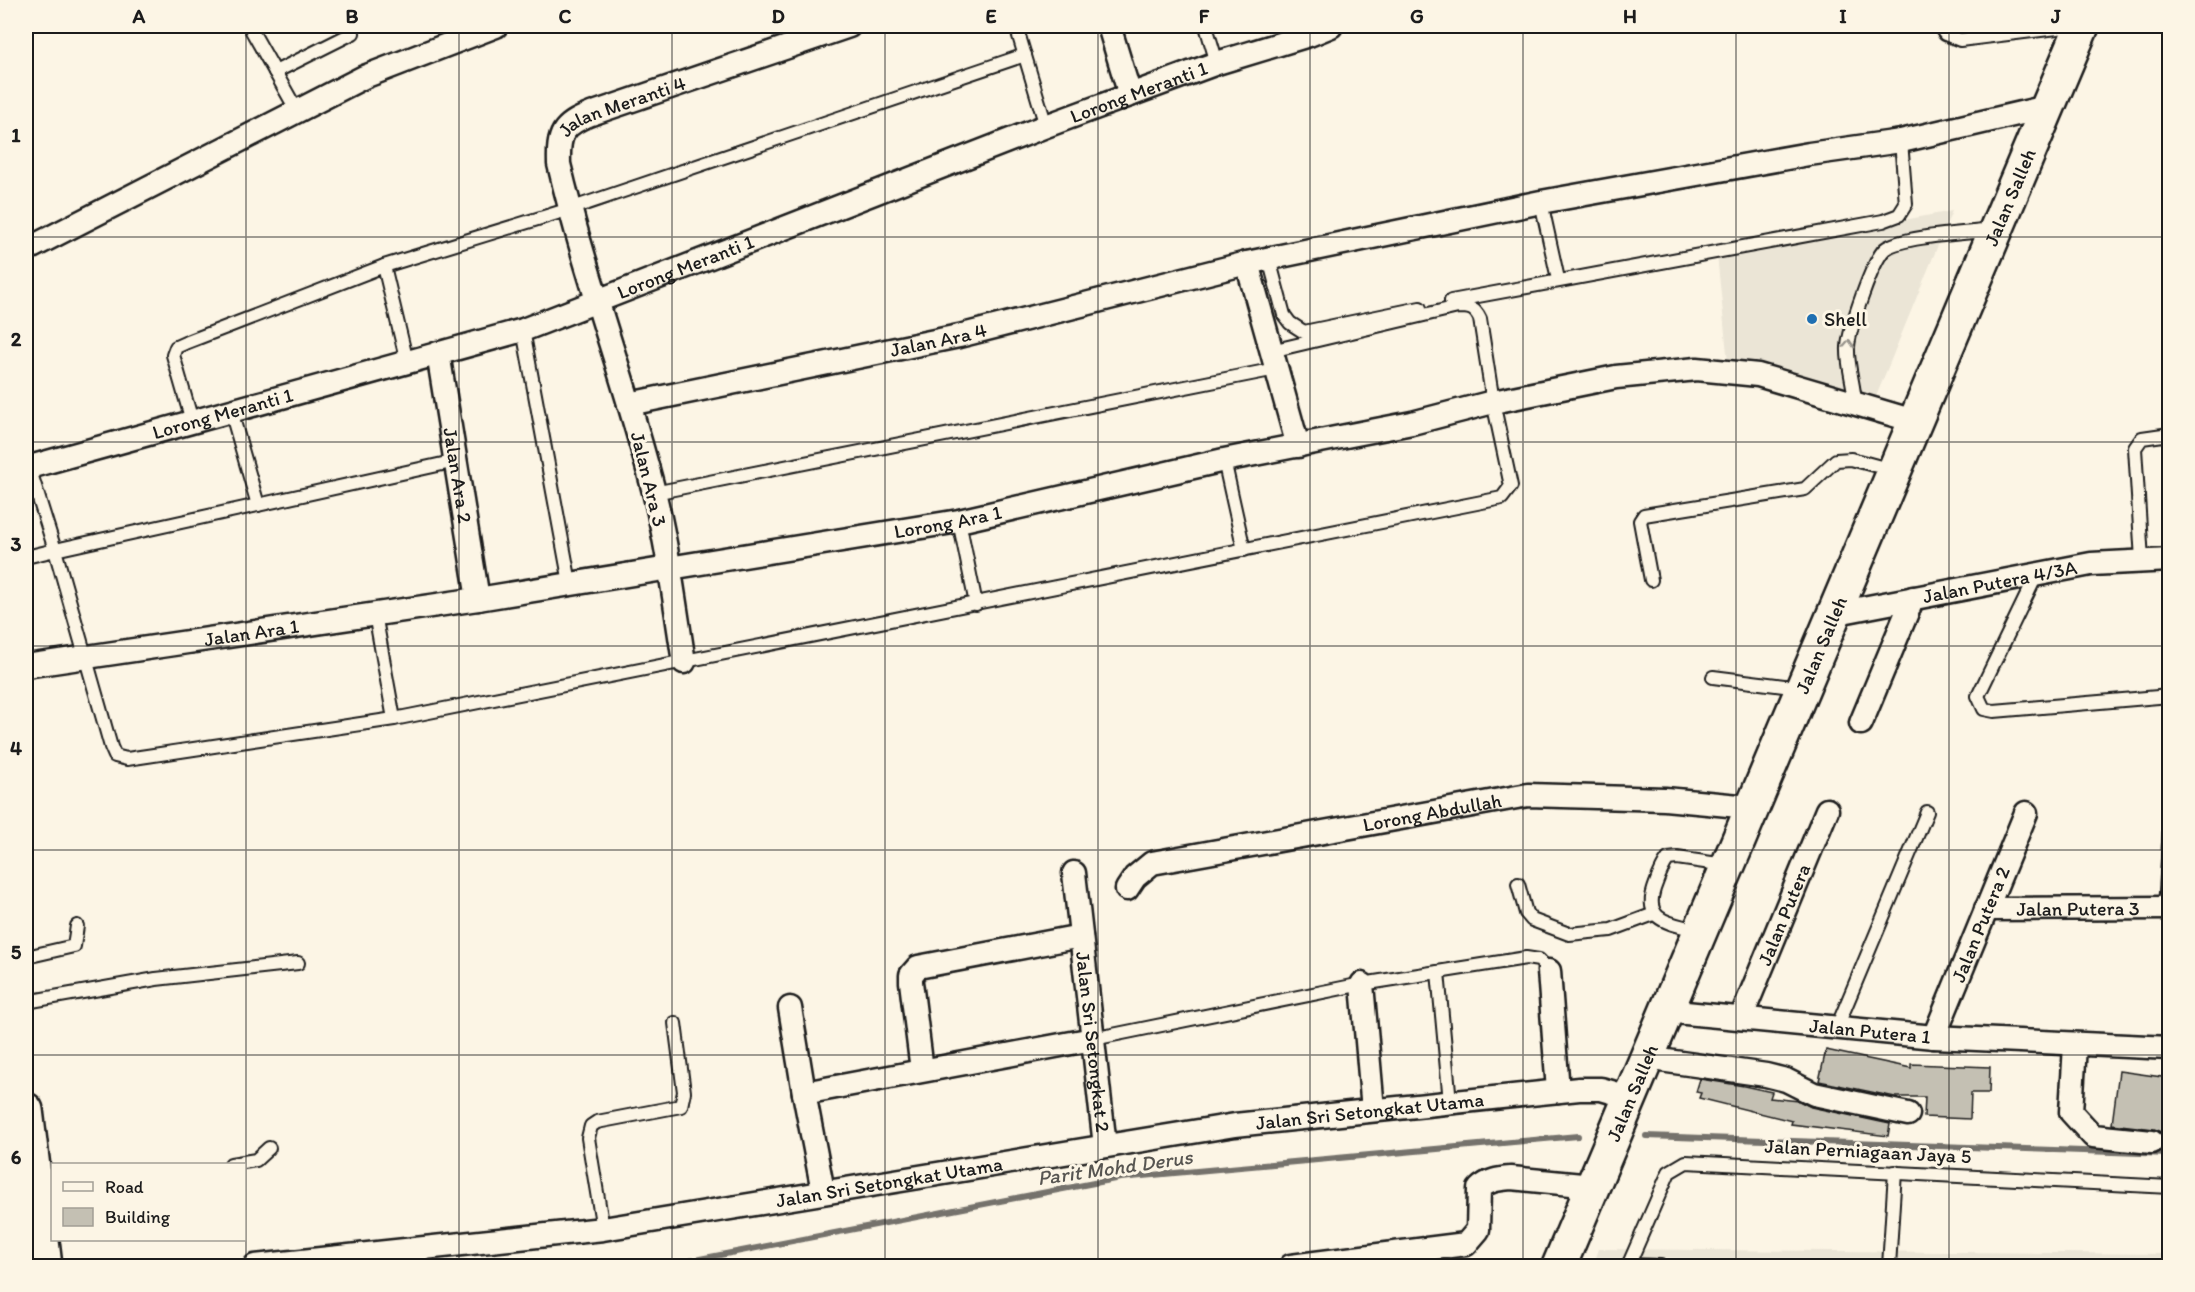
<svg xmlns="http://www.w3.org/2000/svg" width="2195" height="1292" viewBox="0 0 2195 1292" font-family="Itim,sans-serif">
	<rect width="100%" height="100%" fill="#fcf5e5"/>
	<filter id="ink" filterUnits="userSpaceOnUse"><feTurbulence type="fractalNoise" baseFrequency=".0167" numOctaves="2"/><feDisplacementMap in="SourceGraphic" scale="12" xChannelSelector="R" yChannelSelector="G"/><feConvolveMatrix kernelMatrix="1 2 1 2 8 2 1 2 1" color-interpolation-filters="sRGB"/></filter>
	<g filter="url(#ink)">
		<g fill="#ebe5d6">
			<path d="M1952,211L1875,399L1728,363L1717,255Z"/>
			<path d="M1599,1249L2170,1254L2169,1266H1593Z"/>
		</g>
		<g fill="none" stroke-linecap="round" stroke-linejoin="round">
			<g stroke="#75726c" stroke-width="6">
				<path d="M1646,1136L2170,1154"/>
				<path d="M663,1266L1120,1178L1578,1136"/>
			</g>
		</g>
		<g fill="#c4c0b3" stroke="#1c1c1c" stroke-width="1.5">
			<path d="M1826,1050L1911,1068V1064L1990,1067L1989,1093H1971L1970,1119L1924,1117L1925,1097H1895L1819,1081Z"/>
			<path d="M2119,1071L2169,1078V1140H2165L2160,1131L2154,1129L2112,1124Z"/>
			<path d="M1700,1079L1744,1086L1772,1092L1770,1098L1799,1101L1811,1107L1890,1124L1888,1136L1791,1124L1792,1121L1699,1098L1701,1093L1696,1092Z"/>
		</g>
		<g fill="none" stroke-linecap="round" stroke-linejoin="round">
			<defs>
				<g id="service">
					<path d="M1016,26L1046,126"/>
					<path d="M1206,26L1217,63"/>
					<path d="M1939,26L1945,34L1960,40L2074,26"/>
					<path d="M252,31L297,111"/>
					<path d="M275,72L353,33"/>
					<path d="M1541,202L1558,279"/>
					<path d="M1269,259L1284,315L1290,323L1304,332L1420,308"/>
					<path d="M384,266L407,362"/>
					<path d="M1451,301L1883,221L1899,215L1906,204L1901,141"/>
					<path d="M523,330L570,583"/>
					<path d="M1855,402C1854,384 1847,365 1848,347C1849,330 1873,259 1885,249C1901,236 1970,233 1994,230"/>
					<path d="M231,411L258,505"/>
					<path d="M192,421L173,355L176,347L185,343L384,266L570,209L1025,55"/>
					<path d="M1224,460L1244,550"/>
					<path d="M29,467L55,550L456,461"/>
					<path d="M654,493L1276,369"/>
					<path d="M959,521L976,604"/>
					<path d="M26,557L55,550L111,747L115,756L127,759L394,719L1502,498L1511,486L1493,402L1480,319C1475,308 1470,307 1458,307L1271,351"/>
					<path d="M2142,560L2135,448L2142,438L2170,434"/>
					<path d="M2037,574L1978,696L1984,709L1994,711L2170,696"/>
					<path d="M1651,580L1640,521L1644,515L1805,489L1836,460L1851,459L1892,470"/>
					<path d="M375,614L394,719"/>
					<path d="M1713,677L1800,688"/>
					<path d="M1518,884L1526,913L1532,920L1569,934L1611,930L1654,914"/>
					<path d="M2165,908L2170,826"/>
					<path d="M1699,931C1673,923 1643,923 1654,889C1658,878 1661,868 1668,859L1677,858L1725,865"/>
					<path d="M26,957L74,946L77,926"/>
					<path d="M1438,972L1450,1102"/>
					<path d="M26,1002L156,979L298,963"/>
					<path d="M1837,1027L1927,812"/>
					<path d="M1093,1039L1362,984L1526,958L1539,960L1549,971"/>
					<path d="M231,1164L256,1160L269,1148"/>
					<path d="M603,1229L588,1138L591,1126L597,1122L681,1106L684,1092L675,1023"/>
					<path d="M1628,1265L1661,1266"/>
					<path d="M1628,1266L1669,1172L1686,1162L2170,1187"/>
					<path d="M1889,1266L1895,1172"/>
				</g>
				<g id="minor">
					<path d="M1109,26L1130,95"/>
					<path d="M26,250L364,77L496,26"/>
					<path d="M1247,263L1298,446"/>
					<path id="s1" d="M438,353L478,599"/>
					<path id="s2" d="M629,404L959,336L1247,263L1541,202L1809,154L1901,141L2047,107"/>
					<path id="s3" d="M26,468L523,330L1046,126L1217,63L1309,35L1331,26"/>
					<path id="s4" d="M1832,614L2091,564L2170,560"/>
					<path id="s5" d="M684,662C675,605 668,548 654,492C626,382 585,275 559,164C558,134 562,125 591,114L849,26"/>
					<path id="s6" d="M26,666L478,599L959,521L1224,460L1412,423L1493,402L1616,377L1697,369L1758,375L1914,421"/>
					<path d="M1861,723L1913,598"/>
					<path id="s7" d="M1074,873L1105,1146"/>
					<path id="s8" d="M1127,889L1135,877L1152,863L1528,795L1665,799L1750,807"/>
					<path id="s9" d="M1986,909L2170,908"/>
					<path d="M1549,971L1558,1091"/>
					<path d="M1362,984L1373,1110"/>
					<path d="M790,1008L804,1093"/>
					<path id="s10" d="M1665,1011L1934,1037L2170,1048"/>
					<path id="s11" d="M1741,1018L1827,810"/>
					<path id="s12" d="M1934,1037L2026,813"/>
					<path d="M2075,1045L2071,1112L2093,1136L2152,1142"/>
					<path d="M1646,1058L1766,1075L1786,1080L1814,1094L1908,1114"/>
					<path d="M922,1070L911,982V975L918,967L1081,936"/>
					<path d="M823,1191L804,1093L1093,1039"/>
					<path id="s13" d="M255,1266L603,1229L1235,1125L1579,1089H1601L1629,1097"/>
					<path d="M1291,1266L1466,1244L1478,1230L1479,1189C1488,1180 1499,1179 1511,1178L1592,1186"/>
				</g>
				<path id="secondary" d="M26,1110L45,1266"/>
				<g id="primary">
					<path id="s14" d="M1559,1266L2082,26"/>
				</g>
			</defs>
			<use href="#service" stroke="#1c1c1c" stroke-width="16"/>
			<use href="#minor" stroke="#1c1c1c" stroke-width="27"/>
			<use href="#secondary" stroke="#1c1c1c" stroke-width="38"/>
			<use href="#primary" stroke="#1c1c1c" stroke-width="38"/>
			<use href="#service" stroke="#fcf5e5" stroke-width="12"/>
			<use href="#minor" stroke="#fcf5e5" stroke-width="22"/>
			<use href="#secondary" stroke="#fcf5e5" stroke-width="33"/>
			<use href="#primary" stroke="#fcf5e5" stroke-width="33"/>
		</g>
		<defs><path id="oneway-chevron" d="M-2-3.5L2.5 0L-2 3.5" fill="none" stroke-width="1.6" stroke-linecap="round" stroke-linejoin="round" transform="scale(1.5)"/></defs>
		<use stroke="#97938b" href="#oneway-chevron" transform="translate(1849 344) rotate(-87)"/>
	</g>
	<path fill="none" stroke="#1c1c1c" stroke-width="1.5" stroke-opacity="0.55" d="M246,26V1266M459,26V1266M672,26V1266M885,26V1266M1098,26V1266M1310,26V1266M1523,26V1266M1736,26V1266M1949,26V1266M26,237H2170M26,442H2170M26,646H2170M26,850H2170M26,1055H2170"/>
	<circle fill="#1f6fb2" stroke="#fcf5e5" stroke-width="2" cx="1812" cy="319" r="6"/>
	<g text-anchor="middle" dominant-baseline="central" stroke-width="6" stroke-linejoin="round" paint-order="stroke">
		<g font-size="20" fill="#1c1c1c" stroke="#fcf5e5">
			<text stroke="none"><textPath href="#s3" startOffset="1176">Lorong Meranti 1</textPath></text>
			<text stroke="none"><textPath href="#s5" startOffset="612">Jalan Meranti 4</textPath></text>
			<text stroke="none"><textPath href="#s14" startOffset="1160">Jalan Salleh</textPath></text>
			<text stroke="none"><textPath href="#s3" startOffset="690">Lorong Meranti 1</textPath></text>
			<text stroke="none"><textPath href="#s2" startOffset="316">Jalan Ara 4</textPath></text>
			<text stroke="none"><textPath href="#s3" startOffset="204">Lorong Meranti 1</textPath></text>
			<text stroke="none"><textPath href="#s1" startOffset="124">Jalan Ara 2</textPath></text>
			<text transform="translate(649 479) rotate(76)">Jalan Ara 3</text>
			<text stroke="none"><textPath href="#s6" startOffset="933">Lorong Ara 1</textPath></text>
			<text stroke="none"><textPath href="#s4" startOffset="171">Jalan Putera 4/3A</textPath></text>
			<text stroke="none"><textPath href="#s6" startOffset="228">Jalan Ara 1</textPath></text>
			<text stroke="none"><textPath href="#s14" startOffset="674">Jalan Salleh</textPath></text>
			<text stroke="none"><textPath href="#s8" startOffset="321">Lorong Abdullah</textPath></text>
			<text stroke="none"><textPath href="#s9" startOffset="92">Jalan Putera 3</textPath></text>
			<text stroke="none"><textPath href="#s11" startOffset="112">Jalan Putera</textPath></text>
			<text stroke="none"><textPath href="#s12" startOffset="122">Jalan Putera 2</textPath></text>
			<text stroke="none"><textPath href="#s10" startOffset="206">Jalan Putera 1</textPath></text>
			<text stroke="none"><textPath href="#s7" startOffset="170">Jalan Sri Setongkat 2</textPath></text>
			<text stroke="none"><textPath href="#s14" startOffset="188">Jalan Salleh</textPath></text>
			<text stroke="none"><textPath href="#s13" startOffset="1126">Jalan Sri Setongkat Utama</textPath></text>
			<text transform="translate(1868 1151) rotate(3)">Jalan Perniagaan Jaya 5</text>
			<text stroke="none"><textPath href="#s13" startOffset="640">Jalan Sri Setongkat Utama</textPath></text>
		</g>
		<g font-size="20" fill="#1c1c1c" stroke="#fcf5e5" text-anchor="start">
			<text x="1824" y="319">Shell</text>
		</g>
		<g font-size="21" font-style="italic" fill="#575551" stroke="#fcf5e5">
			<text transform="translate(1115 1167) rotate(-8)">Parit Mohd Derus</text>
		</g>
	</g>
	<rect width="2195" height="1292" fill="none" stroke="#fcf5e5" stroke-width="66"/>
	<rect x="51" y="1163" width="195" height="78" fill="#fcf5e5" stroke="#a29e95" stroke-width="1.5"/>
	<rect x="63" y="1182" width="30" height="9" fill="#fcf5e5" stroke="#a29e95" stroke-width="1.5"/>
	<text x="105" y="1193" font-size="18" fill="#1c1c1c">Road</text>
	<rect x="63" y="1208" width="30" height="18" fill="#c4c0b3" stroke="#a29e95" stroke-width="1.5"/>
	<text x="105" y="1223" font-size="18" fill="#1c1c1c">Building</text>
	<rect x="33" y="33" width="2129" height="1226" fill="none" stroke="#1c1c1c" stroke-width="2"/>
	<g font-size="20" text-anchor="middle" font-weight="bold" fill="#1c1c1c">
		<text x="139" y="23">A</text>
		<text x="352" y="23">B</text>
		<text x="565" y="23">C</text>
		<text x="778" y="23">D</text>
		<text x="991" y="23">E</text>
		<text x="1204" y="23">F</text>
		<text x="1417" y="23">G</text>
		<text x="1630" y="23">H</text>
		<text x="1843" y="23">I</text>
		<text x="2056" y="23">J</text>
		<text x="16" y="142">1</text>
		<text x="16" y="346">2</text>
		<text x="16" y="551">3</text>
		<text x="16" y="755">4</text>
		<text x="16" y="959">5</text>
		<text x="16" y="1164">6</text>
	</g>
</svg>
